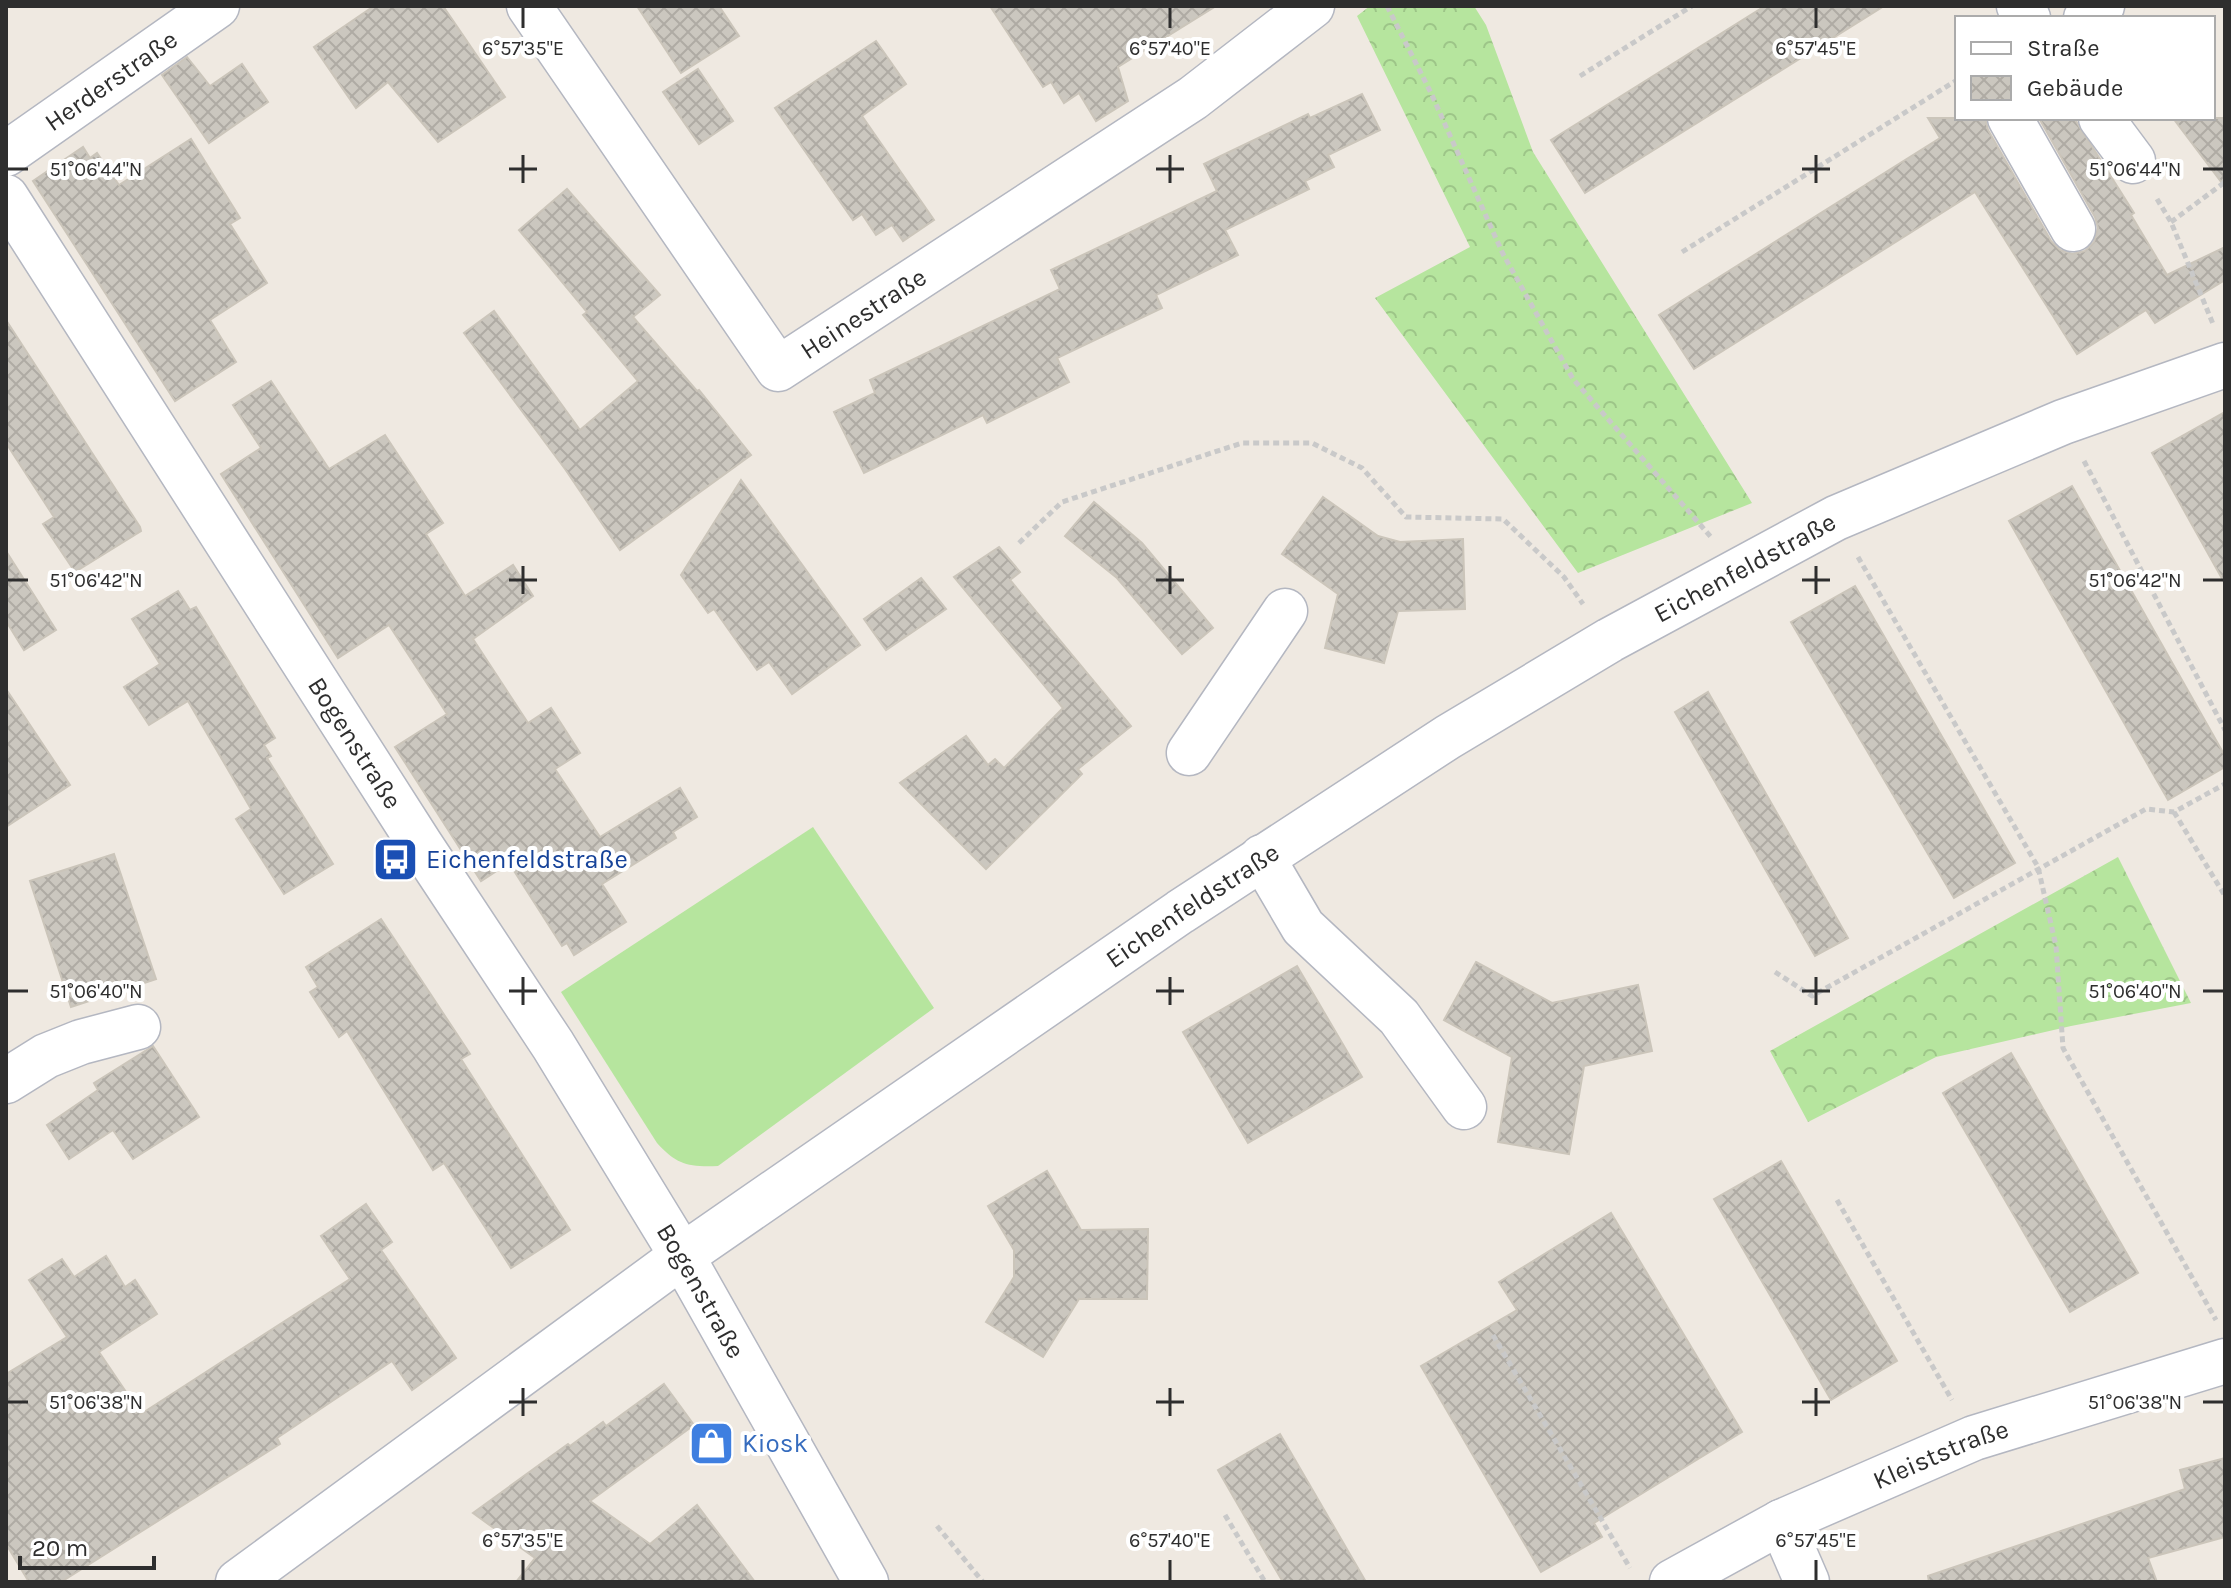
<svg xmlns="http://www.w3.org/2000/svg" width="2231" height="1588" viewBox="0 0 2231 1588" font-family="Karla,sans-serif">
	<defs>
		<pattern id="forest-crowns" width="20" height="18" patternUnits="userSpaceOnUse" patternTransform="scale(2)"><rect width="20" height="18" fill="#b6e59e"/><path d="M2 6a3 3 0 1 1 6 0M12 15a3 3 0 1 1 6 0" fill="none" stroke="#9dc588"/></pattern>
		<pattern id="building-cross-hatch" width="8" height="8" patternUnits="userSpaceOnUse" patternTransform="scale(2)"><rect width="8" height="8" fill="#cbc7bf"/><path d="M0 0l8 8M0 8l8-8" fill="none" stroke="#afaba4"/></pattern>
	</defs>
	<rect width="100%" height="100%" fill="#efe9e1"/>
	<path fill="#b6e59e" d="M813,827L934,1008L718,1166C688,1167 677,1165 657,1143L561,992Z"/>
	<g fill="url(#forest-crowns)">
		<path d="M1370,6H1474L1486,25L1533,152L1752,503L1578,573L1375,298L1470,247L1357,16Z"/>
		<path d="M2118,857L2191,1003L2071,1026L1936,1057L1808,1122L1770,1051Z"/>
	</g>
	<g fill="url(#building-cross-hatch)" stroke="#cbc5ba" stroke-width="2">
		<path d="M374,6H443L505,97L438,142L388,82L356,108L314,47Z"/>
		<path d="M637,6H719L739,36L681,73Z"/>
		<path d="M990,6H1216L1118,67L1128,101L1096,121L1079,93L1064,103L1051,82L1043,87Z"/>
		<path d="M1765,6H1884L1585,193L1551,140Z"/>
		<path d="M876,41L906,84L862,116L934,220L903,241L892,225L876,235L862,214L853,220L775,108Z"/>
		<path d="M187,57L210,86L242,64L268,102L209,143L162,75Z"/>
		<path d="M698,69L733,121L699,144L663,92Z"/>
		<path d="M1362,94L1380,130L1328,155L1334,167L1305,181L1309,189L1225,230L1238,255L1156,295L1162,308L1057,358L1069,382L987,423L983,415L864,473L834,412L875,393L870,380L1060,289L1051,270L1217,191L1204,164L1308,114L1310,118Z"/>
		<path d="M1928,118H1985L1988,130L2051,241L2060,250L2072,254L2085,251L2094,242L2098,228L2095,217L2039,118H2074L2134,213L2131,215L2167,275L2225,247V280L2155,323L2146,310L2077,354L1975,192L1694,369L1659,315L1940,138Z"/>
		<path d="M2173,118H2225V187Z"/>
		<path d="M191,139L240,218L230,224L267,283L210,320L236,362L175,401L33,181L83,147L90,158L97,153L119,185Z"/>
		<path d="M567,189L660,295L633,317L697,391L699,390L751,455L620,550L565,469L464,333L494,311L580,430L638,381L583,315L587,312L519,230Z"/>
		<path d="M6,320L140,527L141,531L75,572L43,524L54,517L6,443Z"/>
		<path d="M271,381L329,469L385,435L443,523L426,534L465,596L513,565L533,596L473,639L528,723L551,708L580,753L555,769L600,837L680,788L697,817L673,832L676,838L602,884L626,922L574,955L567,943L562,946L509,863L481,881L395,747L447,714L389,625L338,658L221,474L261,448L233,405Z"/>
		<path d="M2225,412V584L2152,453Z"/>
		<path d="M741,480L860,645L792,694L769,662L757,670L714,609L708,613L681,575Z"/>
		<path d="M2072,486L2225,756V767L2168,800L2009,521Z"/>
		<path d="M1323,497L1378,536L1400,542L1463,539L1465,609L1398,611L1384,663L1325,648L1338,594L1282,554Z"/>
		<path d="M1094,502L1142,543L1213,628L1182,654L1117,578L1065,536Z"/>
		<path d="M999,547L1020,572L1010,580L1131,726L1078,769L1082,774L986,869L900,783L966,736L988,765L995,759L1004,768L1063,708L954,577Z"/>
		<path d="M6,551L56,630L24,650L6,621Z"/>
		<path d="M921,578L946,609L886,650L864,619Z"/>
		<path d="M1855,586L2015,863L1954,898L1791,622Z"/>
		<path d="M178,591L190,610L196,607L275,738L264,745L271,756L267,758L333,864L284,894L236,819L251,809L188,701L149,725L124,687L160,664L132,619Z"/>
		<path d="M6,689L70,785L6,827Z"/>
		<path d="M1708,692L1848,938L1815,956L1675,712Z"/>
		<path d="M114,854L156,979L71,1007L30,881Z"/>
		<path d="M381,919L470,1054L461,1059L570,1230L511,1268L444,1163L433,1170L347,1031L339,1037L310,992L318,987L306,967Z"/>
		<path d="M1476,962L1552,1003L1638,985L1652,1051L1584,1066L1569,1154L1498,1142L1512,1057L1444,1020Z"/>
		<path d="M1297,966L1362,1077L1248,1143L1183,1032Z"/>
		<path d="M153,1046L199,1117L133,1159L113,1130L69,1159L47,1125L98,1090L94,1083Z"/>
		<path d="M2011,1053L2138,1273L2070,1312L1943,1093Z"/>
		<path d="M1781,1161L1897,1361L1831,1400L1714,1199Z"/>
		<path d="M1047,1171L1081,1230L1148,1229L1147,1299H1079L1043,1357L986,1322L1014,1277V1250L988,1206Z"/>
		<path d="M366,1204L392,1242L381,1250L456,1358L412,1390L392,1361L277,1438L280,1444L61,1582H29L6,1544V1374L67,1337L29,1280L62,1259L74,1277L106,1256L125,1287L135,1280L157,1314L99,1352L141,1414L350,1279L321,1236Z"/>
		<path d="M1611,1213L1742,1432L1594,1523L1602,1537L1541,1572L1421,1366L1517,1310L1499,1282Z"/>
		<path d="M664,1384L694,1425L590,1501L650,1544L697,1505L755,1582H516L535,1558L473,1513L568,1444L570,1446L603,1422L606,1426Z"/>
		<path d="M1280,1434L1330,1520L1366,1582H1283L1267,1555L1218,1470Z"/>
		<path d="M2225,1458V1537L2148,1558L2157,1582H1929L1928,1576L2185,1489L2180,1470Z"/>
	</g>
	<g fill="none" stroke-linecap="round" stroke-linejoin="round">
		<defs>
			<g id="minor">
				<path id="s1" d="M529,6L778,369L1193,98L1312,6"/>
				<path d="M2019,6L2028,18"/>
				<path d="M2086,18L2102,6"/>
				<path d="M2010,118L2073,229"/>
				<path d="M2101,118L2133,161"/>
				<path id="s2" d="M6,154L217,6"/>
				<path id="s3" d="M6,197L420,844L553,1045L682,1256L866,1582"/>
				<path d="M1189,753L1285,611"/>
				<path d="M1262,857L1303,927L1399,1017L1464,1107"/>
				<path d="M6,1081L46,1056L81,1042L138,1027"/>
				<path d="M1781,1522L1807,1582"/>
				<path id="s4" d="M238,1582L682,1256L1180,912L1448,737L1610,640L1836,518L2063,422L2225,365"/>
				<path id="s5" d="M1672,1582L1781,1522L1974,1438L2225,1361"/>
			</g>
		</defs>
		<use href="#minor" stroke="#b4b7c1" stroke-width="47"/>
		<g stroke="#c9c9c9" stroke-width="5" stroke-dasharray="6 4" stroke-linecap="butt">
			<path d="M1387,6L1431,93L1503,254L1573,379L1711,537"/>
			<path d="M1580,76L1692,6"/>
			<path d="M2157,199L2171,222L2213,324"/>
			<path d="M2171,222L2225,182"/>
			<path d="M1682,252L1957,80"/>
			<path d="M2084,461L2225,730"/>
			<path d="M1019,543L1062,502L1242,443H1312L1362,468L1406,517L1503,519L1564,577L1583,604"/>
			<path d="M1858,557L2038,867L2056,946L2063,1048L2216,1320"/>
			<path d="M2174,812L2225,896"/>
			<path d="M1775,972L1812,996L2146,809L2174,812L2225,784"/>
			<path d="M1837,1200L1952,1400"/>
			<path d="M1493,1335L1630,1568"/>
			<path d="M1225,1515L1265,1582"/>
			<path d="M937,1526L983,1582"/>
		</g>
		<use href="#minor" stroke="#fff" stroke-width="44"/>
	</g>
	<path fill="none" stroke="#2e2e2e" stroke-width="3" d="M523,8V28M1170,8V28M1816,8V28M523,155V183M1170,155V183M1816,155V183M8,169H28M509,169H537M1156,169H1184M1802,169H1830M2203,169H2223M523,566V594M1170,566V594M1816,566V594M8,580H28M509,580H537M1156,580H1184M1802,580H1830M2203,580H2223M523,977V1005M1170,977V1005M1816,977V1005M8,991H28M509,991H537M1156,991H1184M1802,991H1830M2203,991H2223M523,1388V1416M1170,1388V1416M1816,1388V1416M8,1402H28M509,1402H537M1156,1402H1184M1802,1402H1830M2203,1402H2223M523,1560V1580M1170,1560V1580M1816,1560V1580"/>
	<defs>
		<symbol id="bus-square" viewBox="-11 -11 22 22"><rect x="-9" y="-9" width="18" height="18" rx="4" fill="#1a4fb4" stroke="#fff"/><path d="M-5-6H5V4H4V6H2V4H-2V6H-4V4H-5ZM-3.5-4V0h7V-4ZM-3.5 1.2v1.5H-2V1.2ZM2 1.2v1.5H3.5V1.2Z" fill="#fff"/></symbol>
		<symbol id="shop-square" viewBox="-11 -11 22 22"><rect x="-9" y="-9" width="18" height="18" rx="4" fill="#3f7fe0" stroke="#fff"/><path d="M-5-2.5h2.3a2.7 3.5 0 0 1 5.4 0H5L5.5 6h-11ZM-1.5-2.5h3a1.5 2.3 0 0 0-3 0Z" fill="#fff"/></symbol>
	</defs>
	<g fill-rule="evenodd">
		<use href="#bus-square" x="370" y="834" width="51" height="51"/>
		<use href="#shop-square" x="686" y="1418" width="51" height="51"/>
	</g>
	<g text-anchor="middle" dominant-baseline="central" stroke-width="8" stroke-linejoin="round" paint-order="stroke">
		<g font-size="26" fill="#2e2e2e" stroke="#fff">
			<text stroke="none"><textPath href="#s2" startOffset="128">Herderstraße</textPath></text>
			<text stroke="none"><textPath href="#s1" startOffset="542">Heinestraße</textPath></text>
			<text stroke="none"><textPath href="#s4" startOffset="1818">Eichenfeldstraße</textPath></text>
			<text stroke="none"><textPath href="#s3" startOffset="648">Bogenstraße</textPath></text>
			<text stroke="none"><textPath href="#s4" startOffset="1170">Eichenfeldstraße</textPath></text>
			<text stroke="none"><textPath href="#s3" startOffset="1296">Bogenstraße</textPath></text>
			<text stroke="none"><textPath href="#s5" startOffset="298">Kleiststraße</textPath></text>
		</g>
		<g font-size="26" fill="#164399" stroke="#fff" text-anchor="start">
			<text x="426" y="859">Eichenfeldstraße</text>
		</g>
		<g font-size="26" fill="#366cbe" stroke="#fff" text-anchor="start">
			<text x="742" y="1443">Kiosk</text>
		</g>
	</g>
	<g font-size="20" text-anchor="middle" fill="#2e2e2e" stroke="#fff" stroke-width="8" stroke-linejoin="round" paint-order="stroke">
		<text x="523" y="55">6°57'35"E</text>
		<text x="1170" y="55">6°57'40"E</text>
		<text x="1816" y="55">6°57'45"E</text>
		<text x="96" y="176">51°06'44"N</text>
		<text x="2135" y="176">51°06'44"N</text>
		<text x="96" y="587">51°06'42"N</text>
		<text x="2135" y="587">51°06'42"N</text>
		<text x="96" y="998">51°06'40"N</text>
		<text x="2135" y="998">51°06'40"N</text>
		<text x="96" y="1409">51°06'38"N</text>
		<text x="2135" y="1409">51°06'38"N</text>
		<text x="523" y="1547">6°57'35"E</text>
		<text x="1170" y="1547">6°57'40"E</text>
		<text x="1816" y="1547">6°57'45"E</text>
	</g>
	<rect width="2231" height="1588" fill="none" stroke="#2e2e2e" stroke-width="16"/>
	<rect x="1955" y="16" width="260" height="104" fill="#ffffff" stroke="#ababab" stroke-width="2"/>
	<rect x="1971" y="42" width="40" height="12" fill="#ffffff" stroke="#ababab" stroke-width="2"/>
	<text x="2027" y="56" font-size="24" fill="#2e2e2e">Straße</text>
	<rect x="1971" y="76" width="40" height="24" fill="url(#building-cross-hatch)" stroke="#ababab" stroke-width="2"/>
	<text x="2027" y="96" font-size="24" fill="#2e2e2e">Gebäude</text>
	<path d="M20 1556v12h134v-12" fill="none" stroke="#2e2e2e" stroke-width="4"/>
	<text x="32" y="1556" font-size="24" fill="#2e2e2e" stroke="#ffffff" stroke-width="6" paint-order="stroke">20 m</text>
</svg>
